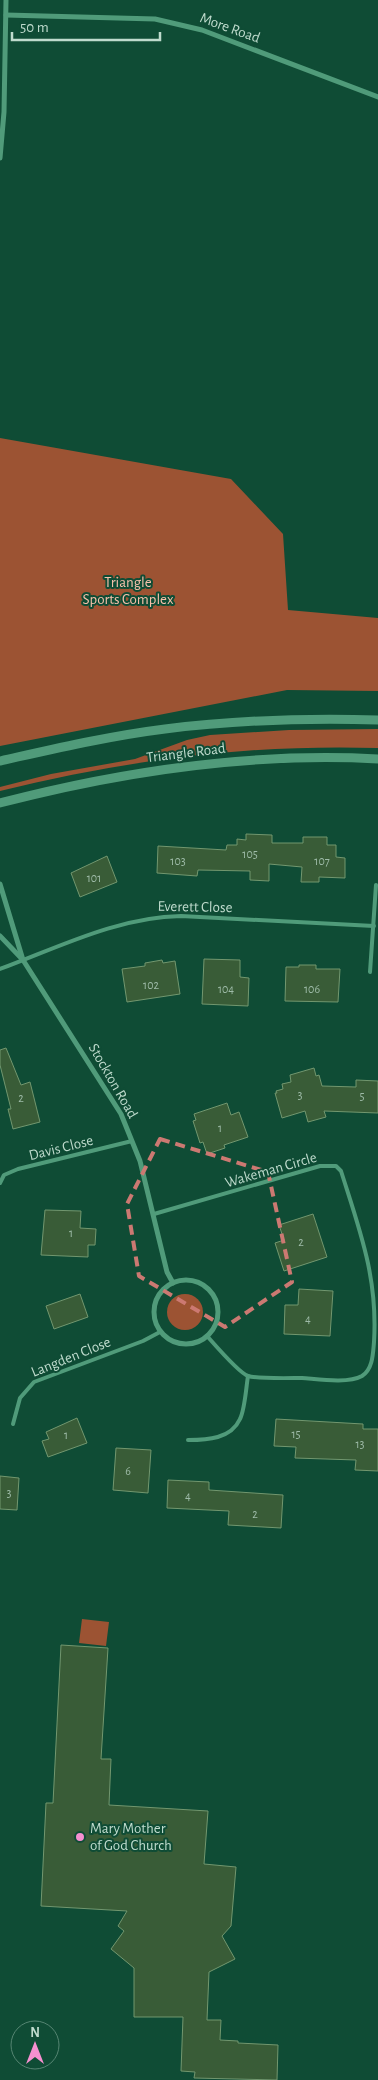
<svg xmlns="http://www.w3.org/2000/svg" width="378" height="2080" viewBox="0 0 378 2080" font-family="'Alegreya Sans',sans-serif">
	<rect width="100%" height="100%" fill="#0f4c35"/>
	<g fill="#9c5333">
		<path d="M0,438L231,479L283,534L288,610L378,618V691L287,690L0,746Z"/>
		<path d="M378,729V748C250,744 124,760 0,791V787L51,774L135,759L187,740L210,735L289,730Z"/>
		<circle cx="185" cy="1312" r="18"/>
		<path d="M82,1619L109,1622L106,1646L79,1643Z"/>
	</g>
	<g fill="#395c37" stroke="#72976f">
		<path d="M246,834L272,835V843H303V837H327V845H336V857L345,858V878L319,877V882H301L302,867L269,864V881L250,880V871L198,870L197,876L157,873L158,846L226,850L227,845H237V839L246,840Z"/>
		<path d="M107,856L117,882L80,897L71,873Z"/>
		<path d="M204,959L240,960V977L249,978L248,1006L202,1004Z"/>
		<path d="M162,960L163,963L175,961L180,994L127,1002L122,969L145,966V963Z"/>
		<path d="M299,965H316V969H340L338,1002L285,1001L286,967H299Z"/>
		<path d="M6,1048L21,1085L30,1082L40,1122L13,1129L8,1109H11L0,1065V1050Z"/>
		<path d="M314,1068L316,1076L319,1075L322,1086L356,1087V1080L378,1081V1113L324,1111L326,1117L308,1122L305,1111L282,1118L275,1093H277L276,1091L283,1089L282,1084L291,1082L290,1075Z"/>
		<path d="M227,1103L231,1115L239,1112L248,1137L224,1145L225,1148L207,1154L203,1142L200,1143L193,1121L196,1120L194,1114Z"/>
		<path d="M45,1210L81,1211L80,1228L96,1229L95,1245H88V1257L41,1255Z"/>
		<path d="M313,1214L327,1257L284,1271L275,1243L284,1240L279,1225Z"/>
		<path d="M299,1289L333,1291L330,1336L284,1334L285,1305H298Z"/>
		<path d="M80,1294L88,1317L54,1329L46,1306Z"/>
		<path d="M77,1418L87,1443L48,1457L42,1441L49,1439L46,1432Z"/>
		<path d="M276,1419L363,1424V1429H378V1471L355,1470L356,1460L295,1458L296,1447L274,1446Z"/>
		<path d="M116,1448L151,1450L148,1493L113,1490Z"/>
		<path d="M0,1476L19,1478L17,1510L0,1509Z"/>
		<path d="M168,1480L209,1482V1490L283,1495L281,1528L228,1525L229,1511L167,1508Z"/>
		<path d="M61,1645L108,1648L101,1759H111L109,1805L208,1811L204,1864L236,1867L231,1926L222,1936L235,1959L209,1972L207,2020H221L220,2040L238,2041V2043L278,2045L277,2080L194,2078L195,2072L181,2071L183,2017H134V1968L111,1949L124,1931L118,1926L127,1911L41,1906L46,1803H53Z"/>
	</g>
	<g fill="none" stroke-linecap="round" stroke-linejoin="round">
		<g stroke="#509b7a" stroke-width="4">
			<path d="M0,969C59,947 118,917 181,916L374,926"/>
			<path d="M370,972L376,885"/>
			<path d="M0,1183L4,1175L18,1169L132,1141"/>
			<path d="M154,1214L320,1166H336L341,1171C360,1231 378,1278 374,1342C373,1353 373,1369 362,1376C348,1384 317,1379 302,1378C290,1378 257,1379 248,1376C239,1373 215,1345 207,1336"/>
			<path d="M13,1424L20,1398L34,1382L143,1341L160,1332"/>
			<path d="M188,1440C207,1440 231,1439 240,1419C245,1409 246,1388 248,1376"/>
		</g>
		<g stroke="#509b7a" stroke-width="5">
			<path d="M6,15L155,19L202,30L378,97"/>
			<path d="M0,158L4,112L6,0"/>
			<path d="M0,884L23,960"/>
			<path d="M0,936L23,960L121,1114L140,1161L167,1272L173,1283"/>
			<circle cx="186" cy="1312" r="32"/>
		</g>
		<g stroke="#509b7a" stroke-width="9">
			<path d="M0,761C54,749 109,736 165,729C236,720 307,718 378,720"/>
			<path d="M0,803C123,771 250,752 378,759"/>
		</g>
	</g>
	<path fill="none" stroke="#cc7972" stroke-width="4" stroke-dasharray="10 6" stroke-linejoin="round" d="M160,1139L268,1172L292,1282L225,1327L139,1276L127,1204Z"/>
	<circle fill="#f690d0" stroke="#0f4c35" stroke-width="2" cx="80" cy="1837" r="5"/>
	<g text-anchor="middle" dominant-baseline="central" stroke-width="4" stroke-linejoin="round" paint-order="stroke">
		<g font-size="12" fill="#9ebba8">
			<text x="250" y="854">105</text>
			<text x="178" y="861">103</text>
			<text x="322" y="861">107</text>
			<text x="94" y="878">101</text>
			<text x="151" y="985">102</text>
			<text x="226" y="989">104</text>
			<text x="312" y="989">106</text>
			<text x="300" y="1095">3</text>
			<text x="362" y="1096">5</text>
			<text x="21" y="1098">2</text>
			<text x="220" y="1128">1</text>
			<text x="71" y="1233">1</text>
			<text x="301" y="1242">2</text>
			<text x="308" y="1319">4</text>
			<text x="296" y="1434">15</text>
			<text x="66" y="1435">1</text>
			<text x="360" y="1444">13</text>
			<text x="128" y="1471">6</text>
			<text x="9" y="1493">3</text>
			<text x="188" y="1496">4</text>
			<text x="255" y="1514">2</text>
		</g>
		<g font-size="15" fill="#bfdbcd" stroke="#0f4c35">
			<text transform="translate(230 28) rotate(20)">More Road</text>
			<text transform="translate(186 753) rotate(-7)">Triangle Road</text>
			<text transform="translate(195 907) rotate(1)">Everett Close</text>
			<text transform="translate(113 1081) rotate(60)">Stockton Road</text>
			<text transform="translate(61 1148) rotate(-14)">Davis Close</text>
			<text transform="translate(271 1170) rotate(-16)">Wakeman Circle</text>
			<text transform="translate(71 1357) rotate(-22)">Langden Close</text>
		</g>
		<g font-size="15" fill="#f7c1ab" stroke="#0f4c35">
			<text x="128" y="582">Triangle<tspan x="128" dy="17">Sports Complex</tspan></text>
		</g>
		<g font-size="15" fill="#bfdbcd" stroke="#0f4c35" text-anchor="start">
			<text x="90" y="1828">Mary Mother<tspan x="90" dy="17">of God Church</tspan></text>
		</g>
	</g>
	<g transform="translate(35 2045)"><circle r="24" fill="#0f4c35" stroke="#558572"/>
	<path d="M0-4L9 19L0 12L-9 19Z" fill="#f690d0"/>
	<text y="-8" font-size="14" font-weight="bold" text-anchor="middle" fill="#bfdbcd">N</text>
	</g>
	<path d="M12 32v8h148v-8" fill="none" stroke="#bfdbcd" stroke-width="2.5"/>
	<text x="20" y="32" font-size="15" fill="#bfdbcd" stroke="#0f4c35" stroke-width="4" paint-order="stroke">50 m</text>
</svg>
